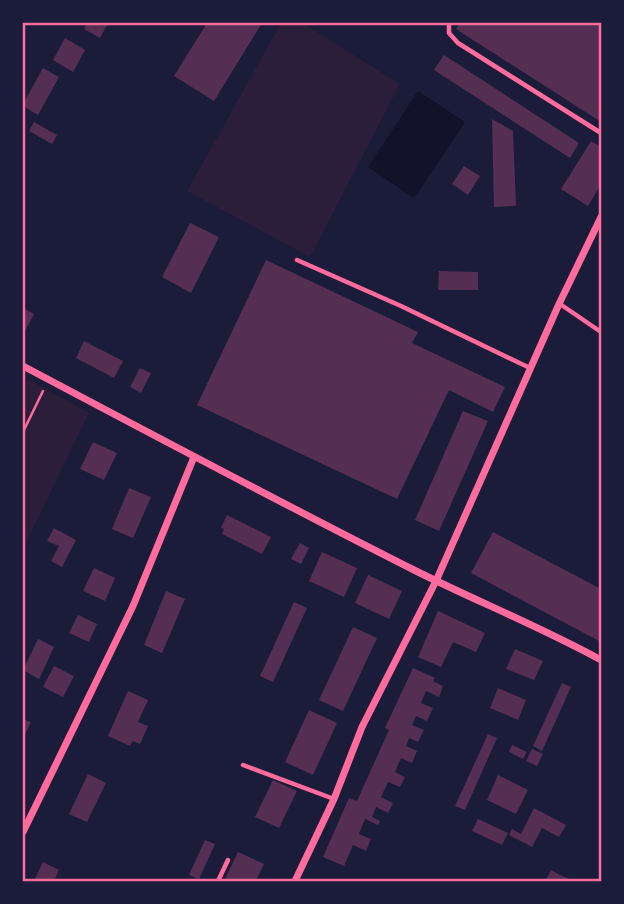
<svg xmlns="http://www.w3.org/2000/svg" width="624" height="904" viewBox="0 0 624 904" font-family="Montserrat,sans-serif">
	<rect width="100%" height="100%" fill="#1b1b3a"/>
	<g fill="#2a1e3b">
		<path d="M281,23H303L400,84L310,257L187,191Z"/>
		<path d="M28,379L89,413L23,549V389Z"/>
	</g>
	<path fill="#12122b" d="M418,91L465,122L414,198L368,167Z"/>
	<g fill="#542f53">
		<path d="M87,23H108L100,38L84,29Z"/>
		<path d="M207,23H262L214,101L174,76Z"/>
		<path d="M460,23H601V122L456,29Z"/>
		<path d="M65,38L85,50L73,72L53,60Z"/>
		<path d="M444,55L579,143L570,158L434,70Z"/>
		<path d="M43,68L59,77L38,115L23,106V104Z"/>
		<path d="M492,119L513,131L516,206L494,207Z"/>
		<path d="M34,122L57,135L52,144L29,131Z"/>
		<path d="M591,141L601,147V184L588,206L561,189Z"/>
		<path d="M464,166L480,176L468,195L452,184Z"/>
		<path d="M190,223L219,237L191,293L162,277Z"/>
		<path d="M266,260L418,332L412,343L505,387L493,412L449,390L397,499L197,405Z"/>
		<path d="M439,271L478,272V290H438Z"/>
		<path d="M23,308L34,314L23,335Z"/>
		<path d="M84,341L123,361L114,378L76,358Z"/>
		<path d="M140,368L151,373L141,393L130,387Z"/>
		<path d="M463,411L488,421L439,531L415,520Z"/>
		<path d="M93,442L117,453L104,480L80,469Z"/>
		<path d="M129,488L151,497L133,538L112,529Z"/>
		<path d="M227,515L271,537L262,554L222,534L224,529L221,528Z"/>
		<path d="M54,528L76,540L62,567L51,561L59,546L47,541Z"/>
		<path d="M493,532L601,589V642L471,573Z"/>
		<path d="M300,543L309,548L301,564L291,559Z"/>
		<path d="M322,552L357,568L344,597L309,581Z"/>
		<path d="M94,568L115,578L105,601L83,591Z"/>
		<path d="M368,575L402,591L389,619L355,603Z"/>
		<path d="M166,591L185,599L162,653L144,645Z"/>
		<path d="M294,602L307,608L273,682L260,676Z"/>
		<path d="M438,611L485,633L476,652L453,642L441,667L418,657Z"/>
		<path d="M78,615L97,624L89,642L69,633Z"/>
		<path d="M353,627L377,638L343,711L319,700Z"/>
		<path d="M38,639L54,647L39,679L23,670Z"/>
		<path d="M515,649L543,661L534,680L506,669Z"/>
		<path d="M54,666L74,676L63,697L43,687Z"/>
		<path d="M413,668L435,678L433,681L443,686L439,697L426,691L421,703L433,708L427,721L416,716L412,725L424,730L418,742L409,738L406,746L417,751L412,763L401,758L395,772L405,777L400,787L388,782L381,797L393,803L388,813L376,807L372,817L380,821L378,825L365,819L359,834L371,839L366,851L353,845L344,866L323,857L349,798L357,801L389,730L385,728Z"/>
		<path d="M562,683L571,687L542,751L533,746Z"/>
		<path d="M498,688L526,700L518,720L490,708Z"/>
		<path d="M128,691L148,700L138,722L148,726L140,744L133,741L130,746L108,736Z"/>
		<path d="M309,710L337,723L313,775L285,762Z"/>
		<path d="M23,719L31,722L23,739Z"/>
		<path d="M488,734L497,738L465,810L455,806Z"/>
		<path d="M512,745L527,752L523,759L509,752Z"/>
		<path d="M532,749L543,754L537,766L526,761Z"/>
		<path d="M88,774L106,783L87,822L69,814Z"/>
		<path d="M498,775L528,790L516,814L487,800Z"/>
		<path d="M273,780L297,791L279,828L255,817Z"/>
		<path d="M534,808L566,825L559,837L542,828L532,847L509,835L512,829L521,834Z"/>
		<path d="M478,819L508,833L502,845L472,831Z"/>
		<path d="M205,840L215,844L199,879L189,875Z"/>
		<path d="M238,852L264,864L256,881H224Z"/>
		<path d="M43,862L59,870L54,881H34Z"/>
		<path d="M551,870L558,874L574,881H545Z"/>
	</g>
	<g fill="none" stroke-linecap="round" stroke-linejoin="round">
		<path stroke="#ff6b9d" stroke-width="2.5" d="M23,432L43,391"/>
		<g stroke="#ff6b9d" stroke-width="4.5">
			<path d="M449,23V33L458,43L601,133"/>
			<path d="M297,260L401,306L530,368"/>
			<path d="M560,304L601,332"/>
			<path d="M243,765L334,799"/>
			<path d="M218,881L228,860"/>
		</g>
		<g stroke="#ff6b9d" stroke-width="7">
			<path d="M23,366C153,435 283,504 414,570C476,601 541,627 601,660"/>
			<path d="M23,832L133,606L194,457"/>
			<path d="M295,881L334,799L362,727L436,581L559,304L601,217"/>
		</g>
	</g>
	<rect width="624" height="904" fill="none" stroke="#1b1b3a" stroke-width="49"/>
	<rect x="24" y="24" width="576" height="856" fill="none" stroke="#ff6b9d" stroke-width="2.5"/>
</svg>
